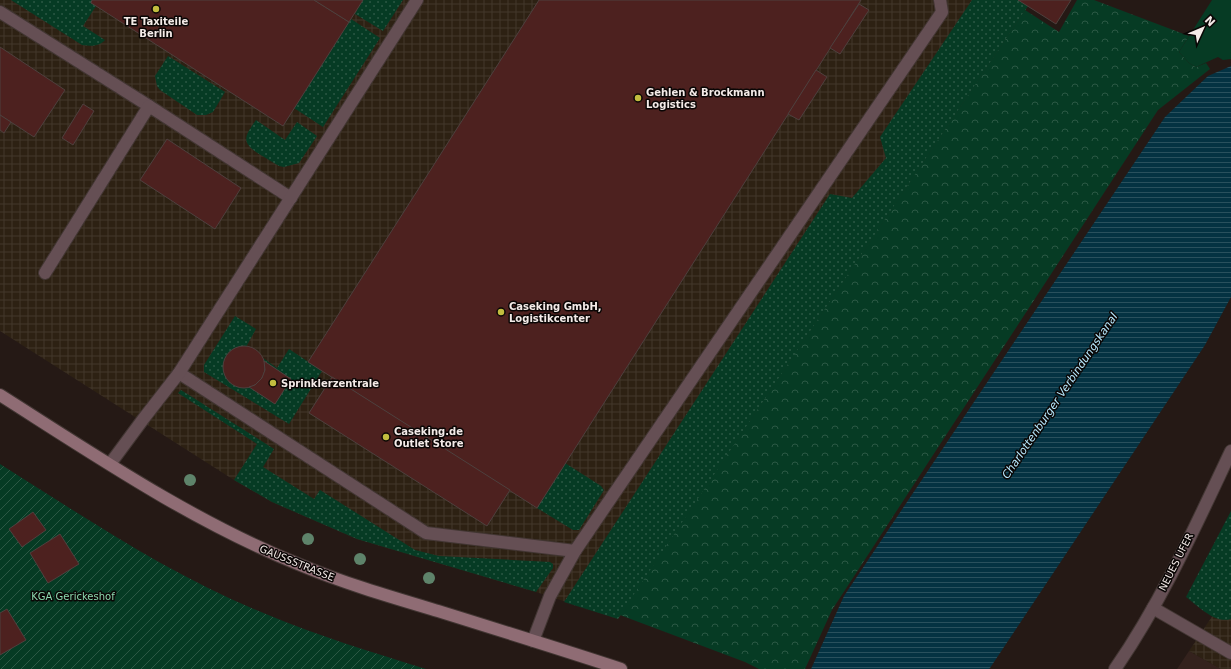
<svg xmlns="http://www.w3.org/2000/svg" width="1231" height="669" viewBox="0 0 1231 669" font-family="'DejaVu Sans',sans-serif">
	<defs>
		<pattern id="industrial-grid" width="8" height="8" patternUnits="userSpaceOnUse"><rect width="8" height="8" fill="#2d2113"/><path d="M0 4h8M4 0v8" fill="none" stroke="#42372a"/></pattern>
		<pattern id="grass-dots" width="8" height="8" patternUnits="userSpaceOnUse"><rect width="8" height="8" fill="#063b24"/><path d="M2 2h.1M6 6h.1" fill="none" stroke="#2b5844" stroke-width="1.8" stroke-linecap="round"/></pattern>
		<pattern id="forest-crowns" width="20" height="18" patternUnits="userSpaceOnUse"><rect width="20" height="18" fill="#063b24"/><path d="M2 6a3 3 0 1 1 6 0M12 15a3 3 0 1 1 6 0" fill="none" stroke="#2b5844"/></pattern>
		<pattern id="garden-furrows" width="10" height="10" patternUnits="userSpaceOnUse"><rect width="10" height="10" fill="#063b24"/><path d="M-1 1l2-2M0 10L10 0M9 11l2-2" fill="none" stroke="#2b5844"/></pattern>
		<pattern id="water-rules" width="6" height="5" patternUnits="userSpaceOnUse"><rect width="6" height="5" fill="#043242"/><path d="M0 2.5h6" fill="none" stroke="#29505d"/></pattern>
	</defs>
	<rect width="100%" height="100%" fill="#251915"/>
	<path fill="#34221d" d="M1189,651L1221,669H1177Z"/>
	<g fill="url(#industrial-grid)">
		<path d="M0,0H1032L618,619L536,592L357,539L272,502L234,480L0,331Z"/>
		<path d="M1231,588V669H1221L1189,651Z"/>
	</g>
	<g fill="url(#grass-dots)">
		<path d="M11,0H92L91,3L96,6L83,26L105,40C99,47 90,46 82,45Z"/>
		<path d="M363,0H403L383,31L355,14Z"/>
		<path d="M972,0H1032L618,619L564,602L830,194L852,198L886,158L880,137Z"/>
		<path d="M351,19L380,38L323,127L294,108Z"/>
		<path d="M168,56L225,92L213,112L206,115H197L160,90L157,86L155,76Z"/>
		<path d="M256,120L285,140L297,122L317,136L299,163L284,167L279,166C272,162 266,158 259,154C241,142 244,137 256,120Z"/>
		<path d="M235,316L256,329L246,347C237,347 230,350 226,358C220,370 228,384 240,387C243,388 246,386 249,387C254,388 269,401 275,404L291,379L264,361L263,358L277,368L289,349L322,371L289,424L204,372V365Z"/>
		<path d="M181,390L274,449L263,467L314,499L320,490L415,550L439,556L550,562L553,564V568L536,592L357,539L272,502L234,480L257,444L178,393Z"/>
		<path d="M565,463L601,486L604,490L579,530H573L537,508Z"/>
		<path d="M1231,511V619C1215,624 1198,606 1186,597Z"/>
	</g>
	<path fill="url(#forest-crowns)" d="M1077,0H1094L1189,36L1179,52L1189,63L1196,67L1206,63L1210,69L1158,110L832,610L805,669H759L745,662L620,615L1025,10L1059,32Z"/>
	<path fill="url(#garden-furrows)" d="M0,464C86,518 171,576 266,614C318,636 372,652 426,669H0Z"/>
	<path fill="#063b24" d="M1212,0H1231V59L1223,60L1218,57L1196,67L1189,63L1179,52Z"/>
	<path fill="url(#water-rules)" d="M1231,66V297L1205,345L990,668L989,669H811L844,596L1165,117L1208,76Z"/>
	<g fill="#4d211f" stroke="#4e403e">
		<path d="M92,0H314L349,22L283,126L96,6L91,3Z"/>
		<path d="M314,0H363L349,22Z"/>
		<path d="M539,0H861L537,508L308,362Z"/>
		<path d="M1018,0H1071L1056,24Z"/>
		<path d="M859,4L869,10L840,54L830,48Z"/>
		<path d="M0,47L65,90L34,137L0,115Z"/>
		<path d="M816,70L827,77L799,120L788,114Z"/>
		<path d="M83,104L94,111L73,145L62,138Z"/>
		<path d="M0,115L11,122L4,133L0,130Z"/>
		<path d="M167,139L241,188L215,229L140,180Z"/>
		<circle cx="244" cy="367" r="21"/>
		<path d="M264,361L291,379L275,404L249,387L255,385L262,378L265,370Z"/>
		<path d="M332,377L510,490L487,526L309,413Z"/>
		<path d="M33,512L46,530L22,547L9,529Z"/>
		<path d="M60,534L79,564L48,583L30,553Z"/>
		<path d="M7,609L26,640L0,655V613Z"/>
	</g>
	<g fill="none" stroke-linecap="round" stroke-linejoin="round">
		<defs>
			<g id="lane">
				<path d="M0,12L149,106L291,198"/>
				<path d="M45,273L149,106"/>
				<path d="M179,373L426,533L575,551"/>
				<path d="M110,464L144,418L179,373L417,0"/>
				<path d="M1153,608L1231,653"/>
				<path d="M533,641L550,596L575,551L942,12L940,0"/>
			</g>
			<path id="street" d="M1115,669C1162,601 1196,525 1231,451"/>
			<path id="secondary" d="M0,395C96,456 192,521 298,564C343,583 391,597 438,611C499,630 560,649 621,669"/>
		</defs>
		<use href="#lane" stroke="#423633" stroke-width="14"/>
		<use href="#street" stroke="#423633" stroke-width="14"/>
		<use href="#secondary" stroke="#423633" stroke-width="14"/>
		<use href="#lane" stroke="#654f54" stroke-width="12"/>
		<use href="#street" stroke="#654f54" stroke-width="12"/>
		<use href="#secondary" stroke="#8f6c74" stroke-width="12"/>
	</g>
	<g fill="#5e836a">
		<circle cx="190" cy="480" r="6"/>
		<circle cx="308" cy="539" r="6"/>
		<circle cx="360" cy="559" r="6"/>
		<circle cx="429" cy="578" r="6"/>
	</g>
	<g fill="#c2bd3f" stroke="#0a0605" stroke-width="1.5">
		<circle cx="156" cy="9" r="4"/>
		<circle cx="638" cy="98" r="4"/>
		<circle cx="501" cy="312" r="4"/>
		<circle cx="273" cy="383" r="4"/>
		<circle cx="386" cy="437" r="4"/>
	</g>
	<g text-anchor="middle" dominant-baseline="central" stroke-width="3" stroke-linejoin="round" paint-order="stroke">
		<g font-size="10" font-weight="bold" fill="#f4ebe8" stroke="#0a0605" text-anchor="start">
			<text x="156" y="21" text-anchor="middle">TE Taxiteile<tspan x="156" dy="12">Berlin</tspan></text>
			<text x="646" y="92">Gehlen &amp; Brockmann<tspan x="646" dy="12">Logistics</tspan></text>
			<text x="509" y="306">Caseking GmbH,<tspan x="509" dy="12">Logistikcenter</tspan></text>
			<text x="281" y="383">Sprinklerzentrale</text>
			<text x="394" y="431">Caseking.de<tspan x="394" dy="12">Outlet Store</tspan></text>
		</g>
		<g font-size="10" fill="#f4ebe8" stroke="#0a0605">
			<text transform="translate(1176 562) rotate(-63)">NEUES UFER</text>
			<text transform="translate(297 563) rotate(22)">GAUSSSTRASSE</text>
		</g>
		<g font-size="10" fill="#8ddab0" stroke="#0a0605">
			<text x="73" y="596">KGA Gerickeshof</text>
		</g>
		<g font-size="11" font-style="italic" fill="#b8eaff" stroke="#0a0605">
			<text transform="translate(1060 396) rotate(-56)">Charlottenburger Verbindungskanal</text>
		</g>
	</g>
	<g transform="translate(1203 28) rotate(46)" stroke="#0a0605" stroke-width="3" paint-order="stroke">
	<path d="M0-3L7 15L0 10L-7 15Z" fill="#f4ebe8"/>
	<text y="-6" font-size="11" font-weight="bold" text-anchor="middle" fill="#f4ebe8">N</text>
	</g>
</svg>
